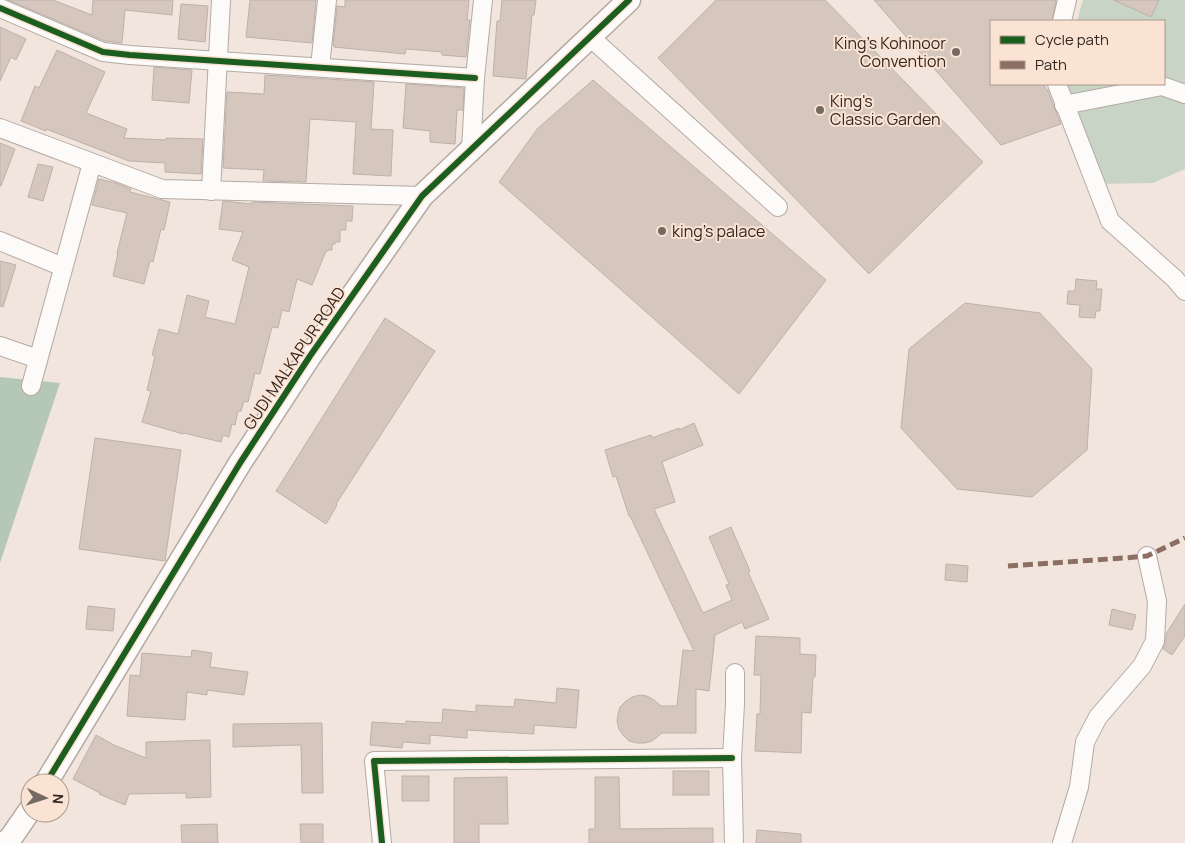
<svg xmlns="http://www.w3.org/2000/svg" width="1185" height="843" viewBox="0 0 1185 843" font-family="Manrope,sans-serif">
	<rect width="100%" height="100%" fill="#f2e5dd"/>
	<path fill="#c8d4c5" d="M1083,0H1185V169L1153,183L1095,184L1063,84H1164V21H1077Z"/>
	<path fill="#b5c8b5" d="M0,377L60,383L0,563Z"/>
	<g fill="#d5c7be" stroke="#bdb1aa">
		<path d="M8,0H53L92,15L93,0H173L172,15L125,10L122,43L105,41Z"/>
		<path d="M250,0H316L312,43L246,37Z"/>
		<path d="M345,0H469L467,20H470L466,57L442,55V52L406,49L405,54L334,47V45H333L337,6L345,7Z"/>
		<path d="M502,0H536L534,15H532L526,79L493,76L497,21H500Z"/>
		<path d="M716,0H825L983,162L869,274L658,58Z"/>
		<path d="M874,0H1056L1052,21H991V84H1043L1048,91L1054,107L1061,124L1001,145Z"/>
		<path d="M1114,0H1159L1151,17Z"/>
		<path d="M181,4L208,6L205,42L178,39Z"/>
		<path d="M0,27L26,39L16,60L11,57L0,81Z"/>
		<path d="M57,50L105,72L86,113L127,129L124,138L166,140V138L203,139L201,174L165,172V163L129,161L46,129V131L21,121L35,86L39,88Z"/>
		<path d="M154,67L192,70L189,103L152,100Z"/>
		<path d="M265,75L374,82L371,129L393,130L391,176L353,174L356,122L310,119L306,182L263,181L264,170L223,168L227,92L264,94Z"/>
		<path d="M593,80L826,280L739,394L499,182L538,128Z"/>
		<path d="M406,84L464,88L463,110H457L455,144L430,142V131L403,128Z"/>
		<path d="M0,143L15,149L1,186H0Z"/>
		<path d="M38,164L53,167L43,201L28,197Z"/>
		<path d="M99,179L116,183L131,189L130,192L170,202L164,230L161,229L153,262L150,261L144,284L113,276L118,253H117L127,213L92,205Z"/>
		<path d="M223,201L252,204V202L353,206L352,221H346V230H340V242H335V244H332V250H328V251H326L312,285L297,279L289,312L282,310L278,328L272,327L260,374L255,373L248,402L244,401L241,411H238L235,425L232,424L229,437L223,435L221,442L184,433L183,434L142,422L151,391L147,390L155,356L152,355L159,329L178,334L187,295L209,301L205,317L235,324L249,267L232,260L243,232L219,229Z"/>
		<path d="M0,261L16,265L3,307L0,306Z"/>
		<path d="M1076,279L1097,281L1096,289H1102L1100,311H1096L1095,318L1079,317L1080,305L1067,304L1068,291H1075Z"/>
		<path d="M965,303L1040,313L1092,369L1087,450L1032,497L957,489L901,428L909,349Z"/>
		<path d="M385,318L435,351L336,504L337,505L326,524L276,491Z"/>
		<path d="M694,423L703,445L662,462L675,502L654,509L703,613L732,600L726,585L729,584L709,537L731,527L750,571L748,572L769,619L745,629L742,622L715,635L709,691L696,689V733H662L652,741L645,743H637L629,741L623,735L619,729L617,721L618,714L620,707L626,701L632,697L640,695L647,696L654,700L661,706H677L683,650L694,651L630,516H629L616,476L613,477L605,450L651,435L652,438L679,428V430Z"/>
		<path d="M95,438L181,450L165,561L79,549Z"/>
		<path d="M946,564L968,566L967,582L945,580Z"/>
		<path d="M1185,604V636L1172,655L1163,649L1166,642V634Z"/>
		<path d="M88,606L115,609L113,631L86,629Z"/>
		<path d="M1112,609L1136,615L1132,630L1109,625Z"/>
		<path d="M756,636L800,638V654L816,655L815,677H813L811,713L802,712L801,753L755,751L757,714H760L761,675H754Z"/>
		<path d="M192,650L212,653L210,667L248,672L244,695L207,690V695L187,692L185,720L127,716L130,675L140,676L142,653L191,657Z"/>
		<path d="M557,688L579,690L576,728L534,725V734L467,730V738L430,735V744L403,742L402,748L370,745L372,722L406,724V721L442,723L443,709L476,712V705L514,707L515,699L556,703Z"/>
		<path d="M322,723L323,793H302L301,745L233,747V724Z"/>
		<path d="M96,735L114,745L146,758V742L210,740L211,797L186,798V793L129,794L125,805L99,794L100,793L73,779Z"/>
		<rect x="673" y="771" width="36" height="24"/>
		<rect x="402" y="776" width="27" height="25"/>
		<path d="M507,777L508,824H479V843H454V778Z"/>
		<path d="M595,777H619L620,829L713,828V843H589V829H595Z"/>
		<path d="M217,824L218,843H182L181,825Z"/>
		<path d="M300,824H323V843H301Z"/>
		<path d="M757,830L801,834V843H756Z"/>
	</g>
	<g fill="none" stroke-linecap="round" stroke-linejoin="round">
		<defs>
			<g id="minor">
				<path d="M0,8L103,52L130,55L475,78"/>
				<path d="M1062,21L1067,0"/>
				<path d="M590,37L778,207"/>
				<path d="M320,67L327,0"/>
				<path d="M1057,84L1110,221L1175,279L1185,291"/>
				<path d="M1064,105L1162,86L1185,94"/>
				<path d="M0,128L162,189L422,196"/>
				<path d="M471,150L475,78L483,0"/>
				<path d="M211,191L221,0"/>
				<path d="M0,241L63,267"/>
				<path d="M0,346L38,359"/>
				<path d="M31,386L92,163"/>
				<path d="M382,843L374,761L732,758"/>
				<path d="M734,843L732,758L735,704V673"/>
				<path d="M1062,843L1079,787L1085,742L1098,717L1142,666L1155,641L1157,601L1147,556"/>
			</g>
			<g id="tertiary">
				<path d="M46,783L240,463L310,356L422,196L629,0"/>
				<path d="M4,843L10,839L30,810"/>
			</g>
		</defs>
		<use href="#minor" stroke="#b4aaa3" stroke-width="20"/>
		<use href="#tertiary" stroke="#b4aaa3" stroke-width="25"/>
		<use href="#minor" stroke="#fdfbfa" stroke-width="18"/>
		<use href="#tertiary" stroke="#fdfbfa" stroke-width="22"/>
		<path stroke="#8d6e63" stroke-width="5" stroke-dasharray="10 5" stroke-linecap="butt" d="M1008,566L1124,558L1147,556L1185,538"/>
		<defs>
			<g id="cycleway">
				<path d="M0,8L103,52L130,55L475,78"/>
				<path d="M46,783L240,463L310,356L422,196L629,0"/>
				<path d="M382,843L374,761L732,758"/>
			</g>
		</defs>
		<use href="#cycleway" stroke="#fbe3d4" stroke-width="9"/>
		<use href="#cycleway" stroke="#1b5e20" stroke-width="6"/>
	</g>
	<g fill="#756a62" stroke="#fbe3d4" stroke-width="2">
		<circle cx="956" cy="52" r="5"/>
		<circle cx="820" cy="110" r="5"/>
		<circle cx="662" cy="231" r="5"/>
	</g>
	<g text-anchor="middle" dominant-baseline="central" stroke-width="4" stroke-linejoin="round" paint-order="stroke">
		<g font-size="16" fill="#322720" stroke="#fbe3d4" text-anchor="start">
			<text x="946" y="43" text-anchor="end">King's Kohinoor<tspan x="946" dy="18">Convention</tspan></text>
			<text x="830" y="101">King's<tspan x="830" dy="18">Classic Garden</tspan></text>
			<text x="672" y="231">king's palace</text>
		</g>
		<g font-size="16" fill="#322720" stroke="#fbe3d4">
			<text transform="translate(294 358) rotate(-56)">GUDI MALKAPUR ROAD</text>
		</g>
	</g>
	<rect x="990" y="20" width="175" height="65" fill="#fbe3d4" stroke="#ab988c"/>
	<rect x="1000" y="36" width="25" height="8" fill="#1b5e20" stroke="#ab988c"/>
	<text x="1035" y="45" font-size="15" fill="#322720">Cycle path</text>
	<rect x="1000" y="61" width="25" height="8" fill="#8d6e63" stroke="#ab988c"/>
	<text x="1035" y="70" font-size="15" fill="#322720">Path</text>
	<g transform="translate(45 798) rotate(94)"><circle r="24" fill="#fbe3d4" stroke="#ab988c"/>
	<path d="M0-4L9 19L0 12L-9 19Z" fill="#756a62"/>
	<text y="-8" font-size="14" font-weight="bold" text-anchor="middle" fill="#322720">N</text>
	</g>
</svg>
